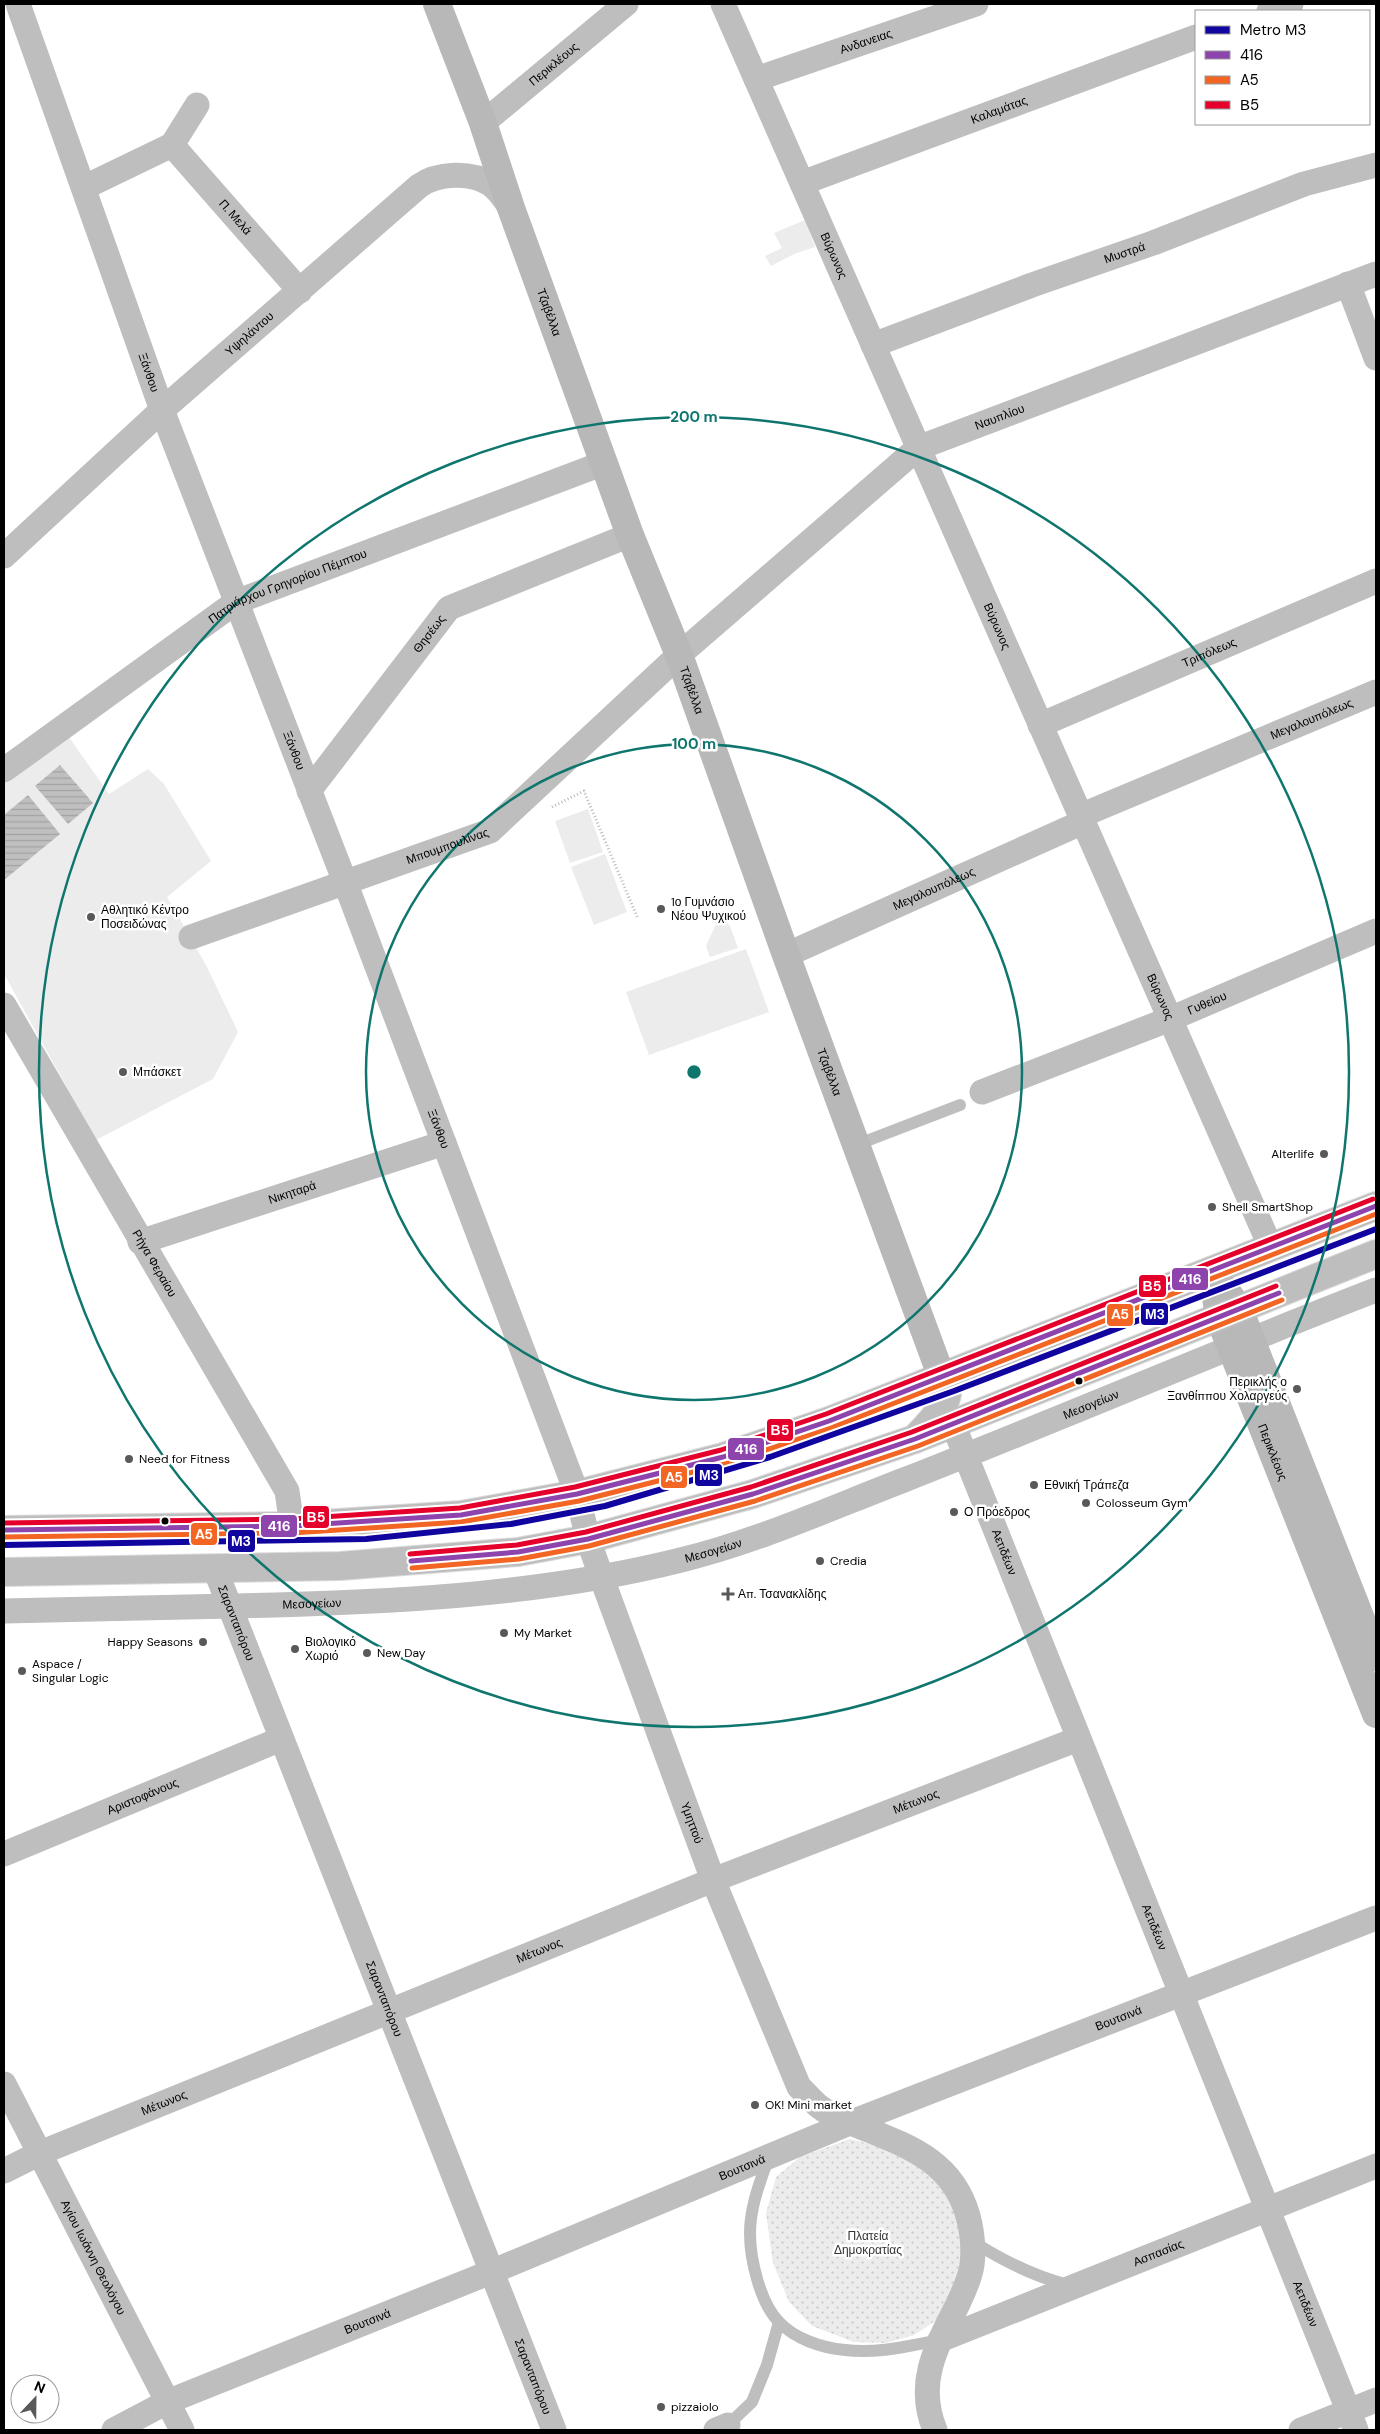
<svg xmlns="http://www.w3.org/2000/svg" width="1380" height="2434" viewBox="0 0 1380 2434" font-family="'DM Sans',sans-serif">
	<defs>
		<pattern id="grass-dots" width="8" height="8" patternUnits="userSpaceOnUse" patternTransform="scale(1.25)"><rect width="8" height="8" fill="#ececec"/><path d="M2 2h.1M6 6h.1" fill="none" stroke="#c9c9c9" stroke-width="1.8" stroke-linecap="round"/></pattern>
		<pattern id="water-rules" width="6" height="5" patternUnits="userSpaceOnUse" patternTransform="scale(1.25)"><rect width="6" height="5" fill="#bfbfbf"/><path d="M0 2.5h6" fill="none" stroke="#a2a2a2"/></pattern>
	</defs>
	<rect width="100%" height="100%" fill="#fff"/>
	<path fill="url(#grass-dots)" d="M850,2139L894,2150L929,2167L951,2192L965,2250L956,2288L937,2320L914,2335L886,2343L854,2342L812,2326L789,2302L773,2263L766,2213L776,2177L800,2157Z"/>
	<g fill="#ececec">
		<path d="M805,220L815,247L794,254L771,266L765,256L782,248L774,233Z"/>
		<path d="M66,733L109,794L148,769L164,784L211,861L167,897L206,965L238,1032L213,1079L96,1140L4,974V781Z"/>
		<path d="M588,809L603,852L570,863L555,821Z"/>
		<path d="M605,854L627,912L594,925L571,867Z"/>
		<path d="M725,921L730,926L738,948L710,957L706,946L716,924Z"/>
		<path d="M746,949L769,1012L649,1055L626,992Z"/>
	</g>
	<g fill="url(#water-rules)">
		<path d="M60,765L93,803L68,824L35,786Z"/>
		<path d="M28,795L60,834L4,880V815Z"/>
	</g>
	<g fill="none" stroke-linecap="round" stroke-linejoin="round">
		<defs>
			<g id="primary">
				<path d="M916,1438C926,1427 949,1405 947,1390C947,1386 944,1382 942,1378"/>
				<path d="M4,1530L292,1526L461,1515L577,1494L723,1457L829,1421L1376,1206"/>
				<path d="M4,1572L340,1566L518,1552L588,1539L753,1494L915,1439L1376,1254"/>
			</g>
		</defs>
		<use href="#primary" stroke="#dbdbdb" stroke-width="30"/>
		<path stroke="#b9b9b9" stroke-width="3" stroke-dasharray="1 2.5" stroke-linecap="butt" d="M552,807L584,791L638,919"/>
		<g stroke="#bebebe" stroke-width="12">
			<path d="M856,1145L960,1105"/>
			<path d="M768,2159C760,2182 750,2207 750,2233C750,2259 760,2303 779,2322C795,2339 822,2348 845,2350C877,2354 908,2346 940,2340"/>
			<path d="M972,2241C1003,2261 1033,2276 1068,2285"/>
			<path d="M728,2425L752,2402L767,2365L779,2322"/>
		</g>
		<g stroke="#bebebe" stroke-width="25">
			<path id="s1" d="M18,4L162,410L345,882L577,1494L588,1539L601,1576L713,1880L799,2087C807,2094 815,2105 824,2110C880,2141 948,2145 968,2216C972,2231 974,2249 972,2265C970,2280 962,2295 956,2308C935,2349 916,2384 935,2430"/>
			<path id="s2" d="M723,4L1271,1248"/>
			<path d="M1269,11L1291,4"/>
			<path id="s3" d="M756,79L976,4"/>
			<path id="s4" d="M483,123L626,4"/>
			<path id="s5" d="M172,145L300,291"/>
			<path id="s6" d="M802,183L1196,37"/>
			<path d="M85,187L172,145L197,105"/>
			<path d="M1348,284L1376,358"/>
			<path id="s7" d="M873,345L1032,285L1153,243L1304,184L1376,165"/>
			<path id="s8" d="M4,556L162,410L419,186C437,173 471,171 490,184C499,190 504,199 510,207"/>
			<path id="s9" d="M1040,725L1376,581"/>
			<path id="s10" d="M4,770L236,602L604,463"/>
			<path id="s11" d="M309,791L449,608L630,535"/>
			<path id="s12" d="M1080,816L1376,692"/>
			<path id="s13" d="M191,937L490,831L679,655L918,448L1376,274"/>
			<path id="s14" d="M786,955L1083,822"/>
			<path id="s15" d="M4,1005L287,1491L292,1526"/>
			<path id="s16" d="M982,1092L1170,1019L1376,931"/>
			<path id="s17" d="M140,1242L444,1143"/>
			<path id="s18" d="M953,1424L1356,2430"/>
			<path id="s19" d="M215,1569L554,2430"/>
			<path id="s20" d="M4,1611C95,1609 185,1607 276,1605C412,1601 549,1593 681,1560C758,1541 831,1508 904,1480C1062,1418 1218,1351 1376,1290"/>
			<path id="s21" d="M4,1854L281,1739"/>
			<path id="s22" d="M4,2084L182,2430"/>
			<path id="s23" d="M4,2171L40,2153L713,1880L1078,1739"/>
			<path id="s24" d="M940,2340L1376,2166"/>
			<path id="s25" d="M114,2430L167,2402L491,2272L852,2122L1376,1918"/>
			<path d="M716,2430L728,2425"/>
			<path d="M1301,2430L1376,2400"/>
		</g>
		<g stroke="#b8b8b8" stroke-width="28">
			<path id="s26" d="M437,4L483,123L511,208L630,535L679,655L786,955L942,1378"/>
			<path id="s27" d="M1212,1272L1219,1317L1376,1714"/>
			<path d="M1225,1289L1239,1309L1376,1657"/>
		</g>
		<use href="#primary" stroke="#bebebe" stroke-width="28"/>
		<defs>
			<g id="bus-1">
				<path d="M4,1530L292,1526L461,1515L577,1494L723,1457L829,1421L1376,1206"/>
				<path d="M411,1561L518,1552L588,1539L753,1494L915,1439L1279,1293"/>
			</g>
			<g id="bus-2">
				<path d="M4,1537L292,1533L461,1522L579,1501L725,1464L831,1428L1376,1214"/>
				<path d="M412,1568L519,1559L589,1546L755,1501L918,1446L1282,1300"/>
			</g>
			<g id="bus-3">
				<path d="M4,1523L292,1519L460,1508L575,1487L721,1450L826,1414L1373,1199"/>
				<path d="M410,1554L517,1545L586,1532L751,1487L912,1432L1276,1286"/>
			</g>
		</defs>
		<use href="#bus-1" stroke="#fff" stroke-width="9"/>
		<use href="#bus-2" stroke="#fff" stroke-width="9"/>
		<use href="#bus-3" stroke="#fff" stroke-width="9"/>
		<use href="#bus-1" stroke="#8e44ad" stroke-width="5"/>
		<use href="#bus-2" stroke="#f26522" stroke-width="5"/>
		<use href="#bus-3" stroke="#e4002b" stroke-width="5"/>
		<defs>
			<path id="metro-1" d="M4,1545L366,1539L511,1524L605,1506L770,1457L954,1391L1376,1229"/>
		</defs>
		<use href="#metro-1" stroke="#fff" stroke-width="10"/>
		<use href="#metro-1" stroke="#10069f" stroke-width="6"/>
	</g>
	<g fill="none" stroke="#0f766e" stroke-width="2.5">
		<circle cx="694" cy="1072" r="328"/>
		<circle cx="694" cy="1072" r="655"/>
	</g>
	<g fill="#595959" stroke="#fff" stroke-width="2">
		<circle cx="661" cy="909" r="5"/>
		<circle cx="91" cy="917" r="5"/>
		<circle cx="123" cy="1072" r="5"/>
		<circle cx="1324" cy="1154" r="5"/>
		<circle cx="1212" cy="1207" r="5"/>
		<circle cx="1297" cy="1389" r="5"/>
		<circle cx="129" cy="1459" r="5"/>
		<circle cx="1034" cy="1485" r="5"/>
		<circle cx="1086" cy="1503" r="5"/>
		<circle cx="954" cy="1512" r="5"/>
		<circle cx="820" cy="1561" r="5"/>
		<path d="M725.5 1586.5h5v5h5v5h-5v5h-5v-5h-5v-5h5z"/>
		<circle cx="504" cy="1633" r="5"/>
		<circle cx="203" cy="1642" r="5"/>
		<circle cx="295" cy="1649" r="5"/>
		<circle cx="367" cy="1653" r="5"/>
		<circle cx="22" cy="1671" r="5"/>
		<circle cx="755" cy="2105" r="5"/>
		<circle cx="661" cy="2407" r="5"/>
	</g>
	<g fill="#000" stroke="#fff" stroke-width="2">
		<circle cx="1079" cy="1381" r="4.5"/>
		<circle cx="165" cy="1521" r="4.5"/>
	</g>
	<g text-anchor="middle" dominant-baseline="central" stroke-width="5" stroke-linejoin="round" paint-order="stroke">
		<g font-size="12" fill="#000" stroke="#fff">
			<text stroke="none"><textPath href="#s3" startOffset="116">Ανδανειας</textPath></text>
			<text stroke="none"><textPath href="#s4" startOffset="92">Περικλέους</textPath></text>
			<text stroke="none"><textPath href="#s6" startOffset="210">Καλαμάτας</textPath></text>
			<text stroke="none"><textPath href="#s5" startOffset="96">Π. Μελά</textPath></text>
			<text stroke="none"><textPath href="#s7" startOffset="268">Μυστρά</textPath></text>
			<text stroke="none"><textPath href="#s2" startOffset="275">Βύρωνος</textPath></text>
			<text stroke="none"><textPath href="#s26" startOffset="328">Τζαβέλλα</textPath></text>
			<text stroke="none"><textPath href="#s8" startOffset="331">Υψηλάντου</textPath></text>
			<text stroke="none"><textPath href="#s1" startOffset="391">Ξάνθου</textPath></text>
			<text stroke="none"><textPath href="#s13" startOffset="979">Ναυπλίου</textPath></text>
			<text stroke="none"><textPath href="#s10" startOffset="340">Πατριάρχου Γρηγορίου Πέμπτου</textPath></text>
			<text stroke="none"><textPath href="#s2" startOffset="680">Βύρωνος</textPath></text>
			<text stroke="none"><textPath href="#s11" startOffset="198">Θησέως</textPath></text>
			<text stroke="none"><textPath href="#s9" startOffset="184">Τριπόλεως</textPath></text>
			<text stroke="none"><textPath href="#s26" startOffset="732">Τζαβέλλα</textPath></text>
			<text stroke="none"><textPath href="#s12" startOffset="251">Μεγαλουπόλεως</textPath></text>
			<text stroke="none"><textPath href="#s1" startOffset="796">Ξάνθου</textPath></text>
			<text stroke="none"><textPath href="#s13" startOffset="272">Μπουμπουλίνας</textPath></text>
			<text stroke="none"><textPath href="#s14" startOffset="162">Μεγαλουπόλεως</textPath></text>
			<text stroke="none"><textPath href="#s2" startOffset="1085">Βύρωνος</textPath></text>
			<text stroke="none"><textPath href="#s16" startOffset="242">Γυθείου</textPath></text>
			<text stroke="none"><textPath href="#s26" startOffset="1138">Τζαβέλλα</textPath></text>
			<text stroke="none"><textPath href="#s1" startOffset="1201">Ξάνθου</textPath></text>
			<text stroke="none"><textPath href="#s17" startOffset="160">Νικηταρά</textPath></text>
			<text stroke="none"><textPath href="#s15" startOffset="299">Ρήγα Φεραίου</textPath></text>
			<text stroke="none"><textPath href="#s20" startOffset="1119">Μεσογείων</textPath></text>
			<text stroke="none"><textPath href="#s27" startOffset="191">Περικλέους</textPath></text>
			<text stroke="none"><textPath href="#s20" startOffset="714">Μεσογείων</textPath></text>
			<text stroke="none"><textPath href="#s18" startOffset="138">Αετιδέων</textPath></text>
			<text stroke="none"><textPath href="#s20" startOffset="308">Μεσογείων</textPath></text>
			<text stroke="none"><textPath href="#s19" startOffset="58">Σαρανταπόρου</textPath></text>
			<text stroke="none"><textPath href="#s21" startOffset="150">Αριστοφάνους</textPath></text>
			<text stroke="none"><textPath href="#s23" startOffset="984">Μέτωνος</textPath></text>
			<text stroke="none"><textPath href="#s1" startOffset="1940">Υμηττού</textPath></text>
			<text stroke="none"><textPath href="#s18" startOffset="542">Αετιδέων</textPath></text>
			<text stroke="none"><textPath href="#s23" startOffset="579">Μέτωνος</textPath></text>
			<text stroke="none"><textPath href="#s19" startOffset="462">Σαρανταπόρου</textPath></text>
			<text stroke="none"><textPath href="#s25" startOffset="1086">Βουτσινά</textPath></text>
			<text stroke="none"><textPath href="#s23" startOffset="174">Μέτωνος</textPath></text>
			<text stroke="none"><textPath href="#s25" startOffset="681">Βουτσινά</textPath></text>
			<text stroke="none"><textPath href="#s24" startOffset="235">Ασπασίας</textPath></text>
			<text stroke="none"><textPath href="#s22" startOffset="195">Αγίου Ιωάννη Θεολόγου</textPath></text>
			<text stroke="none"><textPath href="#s18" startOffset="948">Αετιδέων</textPath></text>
			<text stroke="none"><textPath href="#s25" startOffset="276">Βουτσινά</textPath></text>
			<text stroke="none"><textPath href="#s19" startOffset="868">Σαρανταπόρου</textPath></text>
		</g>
		<g font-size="12" fill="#000" stroke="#fff" text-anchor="start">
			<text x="671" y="902">1ο Γυμνάσιο<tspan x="671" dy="14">Νέου Ψυχικού</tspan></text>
			<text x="101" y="910">Αθλητικό Κέντρο<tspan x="101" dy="14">Ποσειδώνας</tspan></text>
			<text x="133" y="1072">Μπάσκετ</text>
			<text x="1314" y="1154" text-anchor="end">Alterlife</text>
			<text x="1222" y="1207">Shell SmartShop</text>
			<text x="1287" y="1382" text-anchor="end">Περικλής ο<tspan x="1287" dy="14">Ξανθίππου Χολαργεύς</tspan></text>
			<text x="139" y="1459">Need for Fitness</text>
			<text x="1044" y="1485">Εθνική Τράπεζα</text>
			<text x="1096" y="1503">Colosseum Gym</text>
			<text x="964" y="1512">Ο Πρόεδρος</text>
			<text x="830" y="1561">Credia</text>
			<text x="738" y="1594">Απ. Τσανακλίδης</text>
			<text x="514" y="1633">My Market</text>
			<text x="193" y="1642" text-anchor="end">Happy Seasons</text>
			<text x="305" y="1642">Βιολογικό<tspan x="305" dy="14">Χωριό</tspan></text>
			<text x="377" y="1653">New Day</text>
			<text x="32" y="1664">Aspace /<tspan x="32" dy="14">Singular Logic</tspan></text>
			<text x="765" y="2105">OK! Mini market</text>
			<text x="671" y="2407">pizzaiolo</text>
		</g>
		<g font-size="12" fill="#333" stroke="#fff">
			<text x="868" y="2236">Πλατεία<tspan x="868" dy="14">Δημοκρατίας</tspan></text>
		</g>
	</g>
	<circle cx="694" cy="1072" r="8" fill="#0f766e" stroke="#fff" stroke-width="2.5"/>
	<g font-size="15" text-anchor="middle" font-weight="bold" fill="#0f766e" stroke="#fff" stroke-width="5" stroke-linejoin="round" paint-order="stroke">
		<text x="694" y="422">200 m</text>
		<text x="694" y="749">100 m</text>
	</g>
	<g stroke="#fff" stroke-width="2">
		<rect x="1171" y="1267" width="38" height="24" rx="5" fill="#8e44ad"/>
		<rect x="1138" y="1274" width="29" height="24" rx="5" fill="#e4002b"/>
		<rect x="1140" y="1302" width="29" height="24" rx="5" fill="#10069f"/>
		<rect x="1106" y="1303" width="28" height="24" rx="5" fill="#f26522"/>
		<rect x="766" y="1418" width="28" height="24" rx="5" fill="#e4002b"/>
		<rect x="727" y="1437" width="38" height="24" rx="5" fill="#8e44ad"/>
		<rect x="694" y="1463" width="29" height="24" rx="5" fill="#10069f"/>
		<rect x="660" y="1465" width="28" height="24" rx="5" fill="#f26522"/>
		<rect x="302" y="1505" width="28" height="24" rx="5" fill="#e4002b"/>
		<rect x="260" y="1514" width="38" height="24" rx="5" fill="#8e44ad"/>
		<rect x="190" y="1522" width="28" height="24" rx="5" fill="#f26522"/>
		<rect x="227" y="1529" width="29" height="24" rx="5" fill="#10069f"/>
	</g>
	<g font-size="14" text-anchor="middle" font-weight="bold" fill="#fff">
		<text x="1190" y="1284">416</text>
		<text x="1152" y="1291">Β5</text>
		<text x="1155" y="1319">Μ3</text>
		<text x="1120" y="1319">A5</text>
		<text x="780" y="1435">Β5</text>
		<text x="746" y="1454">416</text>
		<text x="709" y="1480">Μ3</text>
		<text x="674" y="1482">A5</text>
		<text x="316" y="1522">Β5</text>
		<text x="279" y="1531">416</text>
		<text x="204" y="1539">A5</text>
		<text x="241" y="1546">Μ3</text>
	</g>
	<rect width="1380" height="2434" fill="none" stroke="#000000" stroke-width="10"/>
	<rect x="1195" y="10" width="175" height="115" fill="#ffffff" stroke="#999999"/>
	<rect x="1205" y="26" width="25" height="8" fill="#10069f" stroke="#999999"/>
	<text x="1240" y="35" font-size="15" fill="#000000">Metro Μ3</text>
	<rect x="1205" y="51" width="25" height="8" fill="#8e44ad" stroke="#999999"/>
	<text x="1240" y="60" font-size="15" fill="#000000">416</text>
	<rect x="1205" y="76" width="25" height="8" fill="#f26522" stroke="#999999"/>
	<text x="1240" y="85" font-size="15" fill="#000000">A5</text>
	<rect x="1205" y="101" width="25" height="8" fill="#e4002b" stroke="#999999"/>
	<text x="1240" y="110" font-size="15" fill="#000000">Β5</text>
	<g transform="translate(35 2399) rotate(22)"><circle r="24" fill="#ffffff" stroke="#999999"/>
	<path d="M0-4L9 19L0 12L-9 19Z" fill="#595959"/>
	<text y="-8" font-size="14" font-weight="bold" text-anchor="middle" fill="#000000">N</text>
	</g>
</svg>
